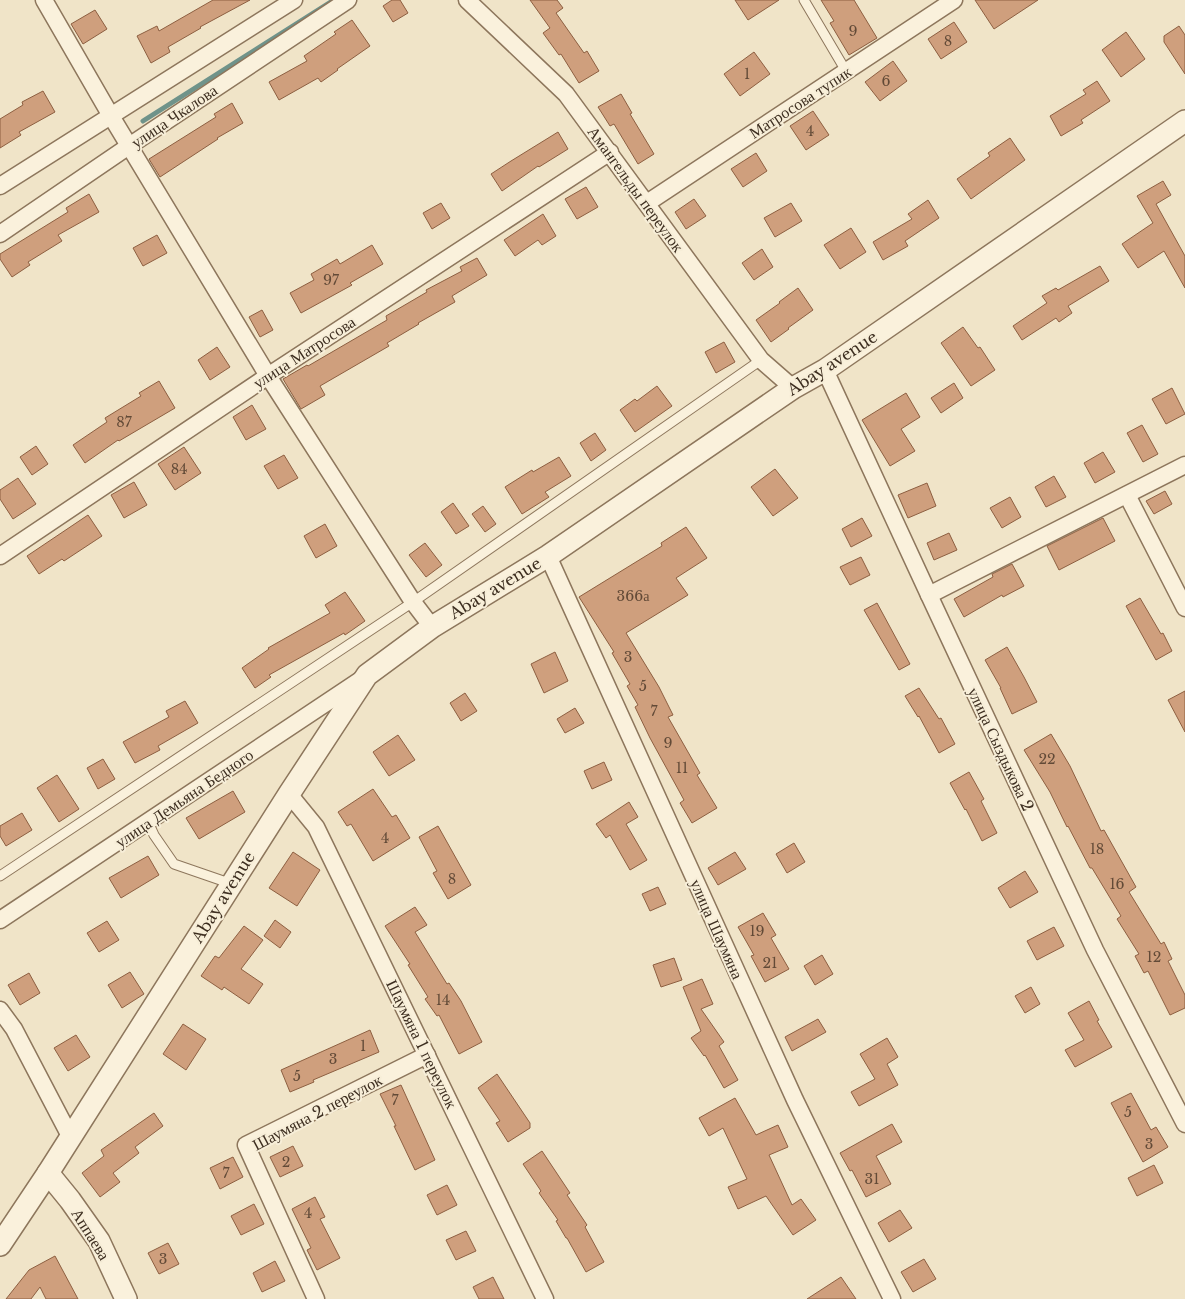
<svg xmlns="http://www.w3.org/2000/svg" width="1185" height="1299" viewBox="0 0 1185 1299" font-family="'Libre Baskerville',serif">
	<rect width="100%" height="100%" fill="#f0e4c8"/>
	<g fill="none" stroke-linecap="round" stroke-linejoin="round">
		<path stroke="#6f938a" stroke-width="5" d="M143,121L334,0"/>
	</g>
	<g fill="#cf9f7d" stroke="#8d5f41">
		<path d="M213,0H250L200,27L201,28L168,47L170,52L151,63L137,36L157,26L159,31Z"/>
		<path d="M392,0H400L408,13L393,22L383,6Z"/>
		<path d="M530,0H557L563,8L556,13L584,53L587,51L599,71L579,83L561,54L559,55L543,33L550,28Z"/>
		<path d="M735,0H779L748,20Z"/>
		<path d="M821,0H854L877,38L849,55L830,23L834,21Z"/>
		<path d="M975,0H1038L994,29Z"/>
		<path d="M95,10L107,29L83,44L71,24Z"/>
		<path d="M352,20L370,46L337,69L338,70L321,82L318,78L279,100L269,82L307,61L304,56L336,34L334,32Z"/>
		<path d="M954,22L967,42L941,59L928,39Z"/>
		<path d="M1179,26L1185,35V74L1164,42V36Z"/>
		<path d="M1126,32L1145,59L1121,77L1102,50Z"/>
		<path d="M754,52L770,74L740,96L724,74Z"/>
		<path d="M893,61L907,81L880,101L865,82Z"/>
		<path d="M1097,81L1110,101L1081,120L1083,123L1061,136L1050,116L1086,94L1083,90Z"/>
		<path d="M43,91L55,112L19,132L21,135L0,148V119L23,105L22,102Z"/>
		<path d="M621,94L632,113L630,114L654,154L638,164L614,124L610,126L598,107Z"/>
		<path d="M232,103L243,123L217,138L218,139L160,177L149,159L216,117L214,114Z"/>
		<path d="M813,111L829,135L806,150L790,126Z"/>
		<path d="M558,132L568,149L539,167L538,166L502,191L491,174L511,161Z"/>
		<path d="M1010,138L1025,160L971,199L957,179L990,156L988,153Z"/>
		<path d="M756,153L767,171L743,187L731,169Z"/>
		<path d="M1163,181L1171,195L1156,204L1185,256V288L1164,251L1138,268L1122,244L1153,223L1137,196Z"/>
		<path d="M586,187L598,207L577,219L565,199Z"/>
		<path d="M89,194L99,212L58,235L62,241L28,262L30,265L12,277L0,259V254L68,212L66,208Z"/>
		<path d="M694,199L706,216L686,229L675,212Z"/>
		<path d="M928,200L939,218L905,241L908,246L883,260L873,242L912,219L908,214Z"/>
		<path d="M441,203L450,218L432,229L423,213Z"/>
		<path d="M791,203L802,221L775,237L764,218Z"/>
		<path d="M543,214L556,236L542,245L538,240L515,256L504,240Z"/>
		<path d="M851,228L866,252L840,269L824,245Z"/>
		<path d="M157,235L167,253L143,266L133,248Z"/>
		<path d="M372,245L383,264L350,283L352,285L301,313L290,293L314,280L311,274L337,259L340,264Z"/>
		<path d="M762,249L773,267L754,280L742,263Z"/>
		<path d="M477,258L487,275L452,296L455,302L418,323L419,324L387,343L389,346L320,386L325,395L301,409L283,379L307,365L308,366L387,320L386,316L427,292L426,290L462,271L460,267Z"/>
		<path d="M1100,266L1109,281L1068,306L1072,313L1059,322L1056,318L1022,340L1013,326L1047,303L1042,296L1056,288L1058,290Z"/>
		<path d="M798,288L813,310L788,328L789,329L771,342L756,320L780,303L779,302Z"/>
		<path d="M262,310L273,330L260,337L249,317Z"/>
		<path d="M963,327L978,348L980,347L995,370L971,386L941,343Z"/>
		<path d="M724,342L735,362L716,373L705,352Z"/>
		<path d="M217,347L230,367L210,380L198,360Z"/>
		<path d="M159,381L175,408L119,441L118,440L85,463L73,445L107,422L105,418L141,396L139,393Z"/>
		<path d="M954,383L963,398L941,413L931,398Z"/>
		<path d="M657,386L672,406L635,432L620,410L635,399L637,401Z"/>
		<path d="M1172,388L1185,414L1166,424L1152,399Z"/>
		<path d="M906,393L920,417L901,429L915,451L890,466L862,420Z"/>
		<path d="M252,405L266,429L246,440L233,417Z"/>
		<path d="M1142,425L1158,454L1143,462L1127,433Z"/>
		<path d="M595,433L606,450L591,461L580,443Z"/>
		<path d="M36,446L48,464L32,475L20,457Z"/>
		<path d="M184,447L201,473L175,490L158,464Z"/>
		<path d="M1103,452L1115,472L1095,483L1084,463Z"/>
		<path d="M284,455L298,478L278,489L264,466Z"/>
		<path d="M559,457L571,476L545,492L549,497L522,514L505,487L532,470L533,472Z"/>
		<path d="M775,469L798,498L773,516L751,487Z"/>
		<path d="M1054,476L1066,497L1046,507L1035,487Z"/>
		<path d="M18,478L36,504L13,519L0,499V490Z"/>
		<path d="M134,482L147,505L124,518L111,495Z"/>
		<path d="M927,483L936,506L908,518L898,495Z"/>
		<path d="M1165,491L1172,504L1154,514L1146,501Z"/>
		<path d="M1010,497L1021,517L1002,528L990,508Z"/>
		<path d="M453,503L469,526L456,534L441,512Z"/>
		<path d="M483,506L496,524L485,532L472,514Z"/>
		<path d="M88,515L102,536L64,561L62,559L39,574L27,556Z"/>
		<path d="M862,518L872,536L851,547L842,529Z"/>
		<path d="M1103,518L1115,541L1059,570L1047,546Z"/>
		<path d="M325,524L337,546L316,558L304,536Z"/>
		<path d="M686,527L707,558L676,578L688,595L626,633L659,687L673,715L668,717L700,773L697,775L717,808L692,823L680,803L684,800L650,738L635,707L638,705L627,686L630,684L612,653L614,652L579,597L662,546L661,543Z"/>
		<path d="M949,533L957,550L934,560L927,543Z"/>
		<path d="M425,543L442,565L426,577L409,555Z"/>
		<path d="M861,557L870,575L850,585L840,567Z"/>
		<path d="M1012,564L1024,586L1003,597L1002,595L964,617L954,599L993,577L992,574Z"/>
		<path d="M345,592L365,621L345,635L344,633L269,675L271,677L255,688L242,668L269,649L268,648L330,613L325,605Z"/>
		<path d="M1140,598L1161,634L1163,633L1172,651L1156,660L1126,606Z"/>
		<path d="M877,603L910,664L899,670L864,610Z"/>
		<path d="M1007,647L1024,677L1037,702L1012,714L1000,688H1001L985,660Z"/>
		<path d="M555,652L568,681L544,693L531,664Z"/>
		<path d="M919,688L939,719L941,718L955,744L939,753L919,716L918,717L905,696Z"/>
		<path d="M1185,691V732L1168,700Z"/>
		<path d="M465,693L477,711L461,721L450,703Z"/>
		<path d="M185,701L198,723L158,746L160,750L135,763L123,742L169,717L166,711Z"/>
		<path d="M575,708L584,723L565,733L557,719Z"/>
		<path d="M1051,734L1070,766L1101,831L1104,830L1136,887L1129,892L1161,944L1164,942L1172,959L1168,961L1185,995V1008L1170,1015L1148,971L1144,973L1135,956L1139,954L1117,919L1121,916L1092,868H1090L1068,826L1067,827L1050,792L1024,750Z"/>
		<path d="M398,735L415,760L389,776L373,752Z"/>
		<path d="M103,759L115,779L98,789L87,768Z"/>
		<path d="M604,762L612,780L592,789L584,771Z"/>
		<path d="M969,772L984,799L981,801L997,833L982,841L966,809L965,810L950,783Z"/>
		<path d="M57,775L79,809L59,822L37,788Z"/>
		<path d="M373,789L392,817L396,815L410,838L373,861L351,824L347,826L338,812Z"/>
		<path d="M233,791L245,812L199,839L186,818Z"/>
		<path d="M629,802L638,817L626,824L647,860L630,870L610,835L606,838L596,824Z"/>
		<path d="M22,813L32,830L6,846L0,836V826Z"/>
		<path d="M438,826L471,885L448,899L433,873L437,871L419,837Z"/>
		<path d="M794,843L805,862L787,873L776,854Z"/>
		<path d="M293,852L320,870L297,906L269,888Z"/>
		<path d="M735,852L746,869L718,885L708,868Z"/>
		<path d="M148,856L159,875L121,898L109,878Z"/>
		<path d="M1025,871L1038,892L1010,908L998,888Z"/>
		<path d="M658,887L666,904L650,911L642,894Z"/>
		<path d="M415,907L427,925L415,932L447,984L449,983L461,1001L482,1042L459,1054L439,1015L437,1016L425,999L428,997L408,965L410,964L385,926Z"/>
		<path d="M763,913L776,935L771,938L789,969L765,982L751,956L754,955L738,927Z"/>
		<path d="M275,920L291,932L280,948L264,936Z"/>
		<path d="M107,921L119,940L99,952L87,933Z"/>
		<path d="M244,926L263,940L241,969L263,984L249,1004L224,987L222,990L201,976L215,956L219,958Z"/>
		<path d="M1054,927L1064,946L1037,960L1027,941Z"/>
		<path d="M822,955L833,974L815,985L804,966Z"/>
		<path d="M674,958L682,980L661,987L653,965Z"/>
		<path d="M130,972L144,994L122,1008L108,985Z"/>
		<path d="M29,973L40,993L20,1005L8,985Z"/>
		<path d="M702,979L713,1004L701,1009L724,1042L719,1046L738,1080L724,1088L705,1055L704,1056L691,1038L701,1031L683,987Z"/>
		<path d="M1031,987L1040,1004L1025,1013L1015,996Z"/>
		<path d="M1089,1001L1099,1020L1097,1021L1112,1047L1075,1067L1065,1050L1084,1040L1068,1013Z"/>
		<path d="M818,1019L826,1032L792,1051L785,1037Z"/>
		<path d="M183,1024L206,1039L186,1070L163,1054Z"/>
		<path d="M370,1030L379,1052L313,1080L314,1082L290,1092L281,1070Z"/>
		<path d="M76,1035L90,1057L68,1071L54,1048Z"/>
		<path d="M887,1038L898,1057L887,1064L898,1085L859,1106L851,1092L875,1079L860,1054Z"/>
		<path d="M497,1074L530,1123V1128L508,1142L496,1123L500,1121L478,1088Z"/>
		<path d="M401,1085L435,1160L415,1170L394,1126H396L380,1094Z"/>
		<path d="M1131,1093L1151,1130L1156,1127L1168,1147L1143,1162L1111,1103Z"/>
		<path d="M735,1098L756,1135L778,1125L788,1147L769,1155L792,1205L801,1199L816,1220L793,1235L766,1196L738,1209L728,1187L747,1179L723,1128L709,1136L699,1118Z"/>
		<path d="M154,1113L163,1126L135,1147L139,1153L113,1173L120,1182L100,1197L82,1173L104,1156L101,1150Z"/>
		<path d="M892,1124L902,1142L876,1156L891,1184L866,1197L852,1170L850,1171L840,1153Z"/>
		<path d="M293,1146L303,1166L280,1177L270,1157Z"/>
		<path d="M542,1151L570,1193L567,1195L587,1225L585,1227L604,1262L586,1272L567,1238H566L556,1221L558,1220L539,1193L541,1191L523,1164Z"/>
		<path d="M233,1157L243,1177L220,1189L210,1168Z"/>
		<path d="M1154,1165L1163,1183L1137,1196L1128,1178Z"/>
		<path d="M447,1185L457,1205L437,1215L427,1195Z"/>
		<path d="M315,1197L325,1217L320,1219L340,1258L317,1270L307,1250L311,1248L292,1209Z"/>
		<path d="M254,1204L264,1224L241,1235L231,1216Z"/>
		<path d="M900,1210L912,1228L889,1242L878,1223Z"/>
		<path d="M466,1231L476,1251L456,1260L446,1240Z"/>
		<path d="M168,1243L179,1264L159,1274L148,1253Z"/>
		<path d="M55,1256L78,1299H46L40,1287L31,1299H6L29,1270Z"/>
		<path d="M924,1259L936,1279L913,1292L901,1272Z"/>
		<path d="M275,1261L285,1281L262,1292L253,1273Z"/>
		<path d="M493,1277L504,1299H479L473,1287Z"/>
		<path d="M841,1277L856,1299H807Z"/>
	</g>
	<g fill="none" stroke-linecap="round" stroke-linejoin="round">
		<defs>
			<g id="service">
				<path d="M804,0L846,71"/>
				<path d="M148,822L154,835L174,864L232,884"/>
				<path d="M0,876L413,602L761,360"/>
			</g>
			<g id="minor">
				<path d="M44,0L111,116L268,376L413,602L432,627"/>
				<path d="M467,0L566,94L761,360L793,388"/>
				<path d="M0,186L294,0"/>
				<path d="M647,203L954,0"/>
				<path d="M0,234L129,146L348,0"/>
				<path d="M825,370L929,595L1095,950L1185,1124"/>
				<path d="M1127,495L1185,608"/>
				<path d="M0,556L268,376L610,152"/>
				<path d="M548,556L795,1100L892,1299"/>
				<path d="M929,595L1185,465"/>
				<path d="M289,794L316,827L545,1299"/>
				<path d="M0,920L362,679"/>
				<path d="M0,1010L14,1029L71,1138"/>
				<path d="M316,1299L246,1145L427,1055"/>
			</g>
			<g id="tertiary">
				<path d="M48,1173L70,1200L99,1241L126,1299"/>
				<path d="M0,1245L48,1173L289,794L367,675L432,627L548,556L793,388L825,370L1185,121"/>
			</g>
		</defs>
		<use href="#service" stroke="#8d765c" stroke-width="11"/>
		<use href="#minor" stroke="#8d765c" stroke-width="19"/>
		<use href="#tertiary" stroke="#8d765c" stroke-width="24"/>
		<use href="#service" stroke="#faf1dc" stroke-width="9"/>
		<use href="#minor" stroke="#faf1dc" stroke-width="16"/>
		<use href="#tertiary" stroke="#faf1dc" stroke-width="21"/>
	</g>
	<g text-anchor="middle" dominant-baseline="central" stroke-width="4" stroke-linejoin="round" paint-order="stroke">
		<g font-size="14" fill="#624a37">
			<text x="853" y="31">9</text>
			<text x="948" y="41">8</text>
			<text x="747" y="74">1</text>
			<text x="886" y="81">6</text>
			<text x="810" y="131">4</text>
			<text x="331" y="280">97</text>
			<text x="124" y="422">87</text>
			<text x="179" y="469">84</text>
			<text x="633" y="596">366а</text>
			<text x="628" y="657">3</text>
			<text x="643" y="686">5</text>
			<text x="654" y="711">7</text>
			<text x="668" y="743">9</text>
			<text x="1047" y="759">22</text>
			<text x="682" y="768">11</text>
			<text x="385" y="838">4</text>
			<text x="1097" y="849">18</text>
			<text x="452" y="879">8</text>
			<text x="1117" y="884">16</text>
			<text x="757" y="931">19</text>
			<text x="1154" y="957">12</text>
			<text x="770" y="963">21</text>
			<text x="443" y="1000">14</text>
			<text x="363" y="1046">1</text>
			<text x="333" y="1059">3</text>
			<text x="297" y="1076">5</text>
			<text x="395" y="1100">7</text>
			<text x="1128" y="1112">5</text>
			<text x="1149" y="1144">3</text>
			<text x="286" y="1162">2</text>
			<text x="226" y="1173">7</text>
			<text x="872" y="1179">31</text>
			<text x="308" y="1213">4</text>
			<text x="163" y="1259">3</text>
		</g>
		<g font-size="16" fill="#3d2e20" stroke="#f7eed8">
			<text transform="translate(800 102) rotate(-33)">Матросова тупик</text>
			<text transform="translate(174 116) rotate(-34)">улица Чкалова</text>
			<text transform="translate(636 189) rotate(54)">Амангельды переулок</text>
			<text transform="translate(304 352) rotate(-33)">улица Матросова</text>
			<text transform="translate(832 363) rotate(-33)">Abay avenue</text>
			<text transform="translate(495 588) rotate(-31)">Abay avenue</text>
			<text transform="translate(1001 749) rotate(65)">улица Сыздыкова 2</text>
			<text transform="translate(184 798) rotate(-34)">улица Демьяна Бедного</text>
			<text transform="translate(223 897) rotate(-58)">Abay avenue</text>
			<text transform="translate(717 929) rotate(66)">улица Шаумяна</text>
			<text transform="translate(422 1044) rotate(64)">Шаумяна 1 переулок</text>
			<text transform="translate(317 1112) rotate(-28)">Шаумяна 2 переулок</text>
			<text transform="translate(91 1234) rotate(58)">Аппаева</text>
		</g>
	</g>
</svg>
